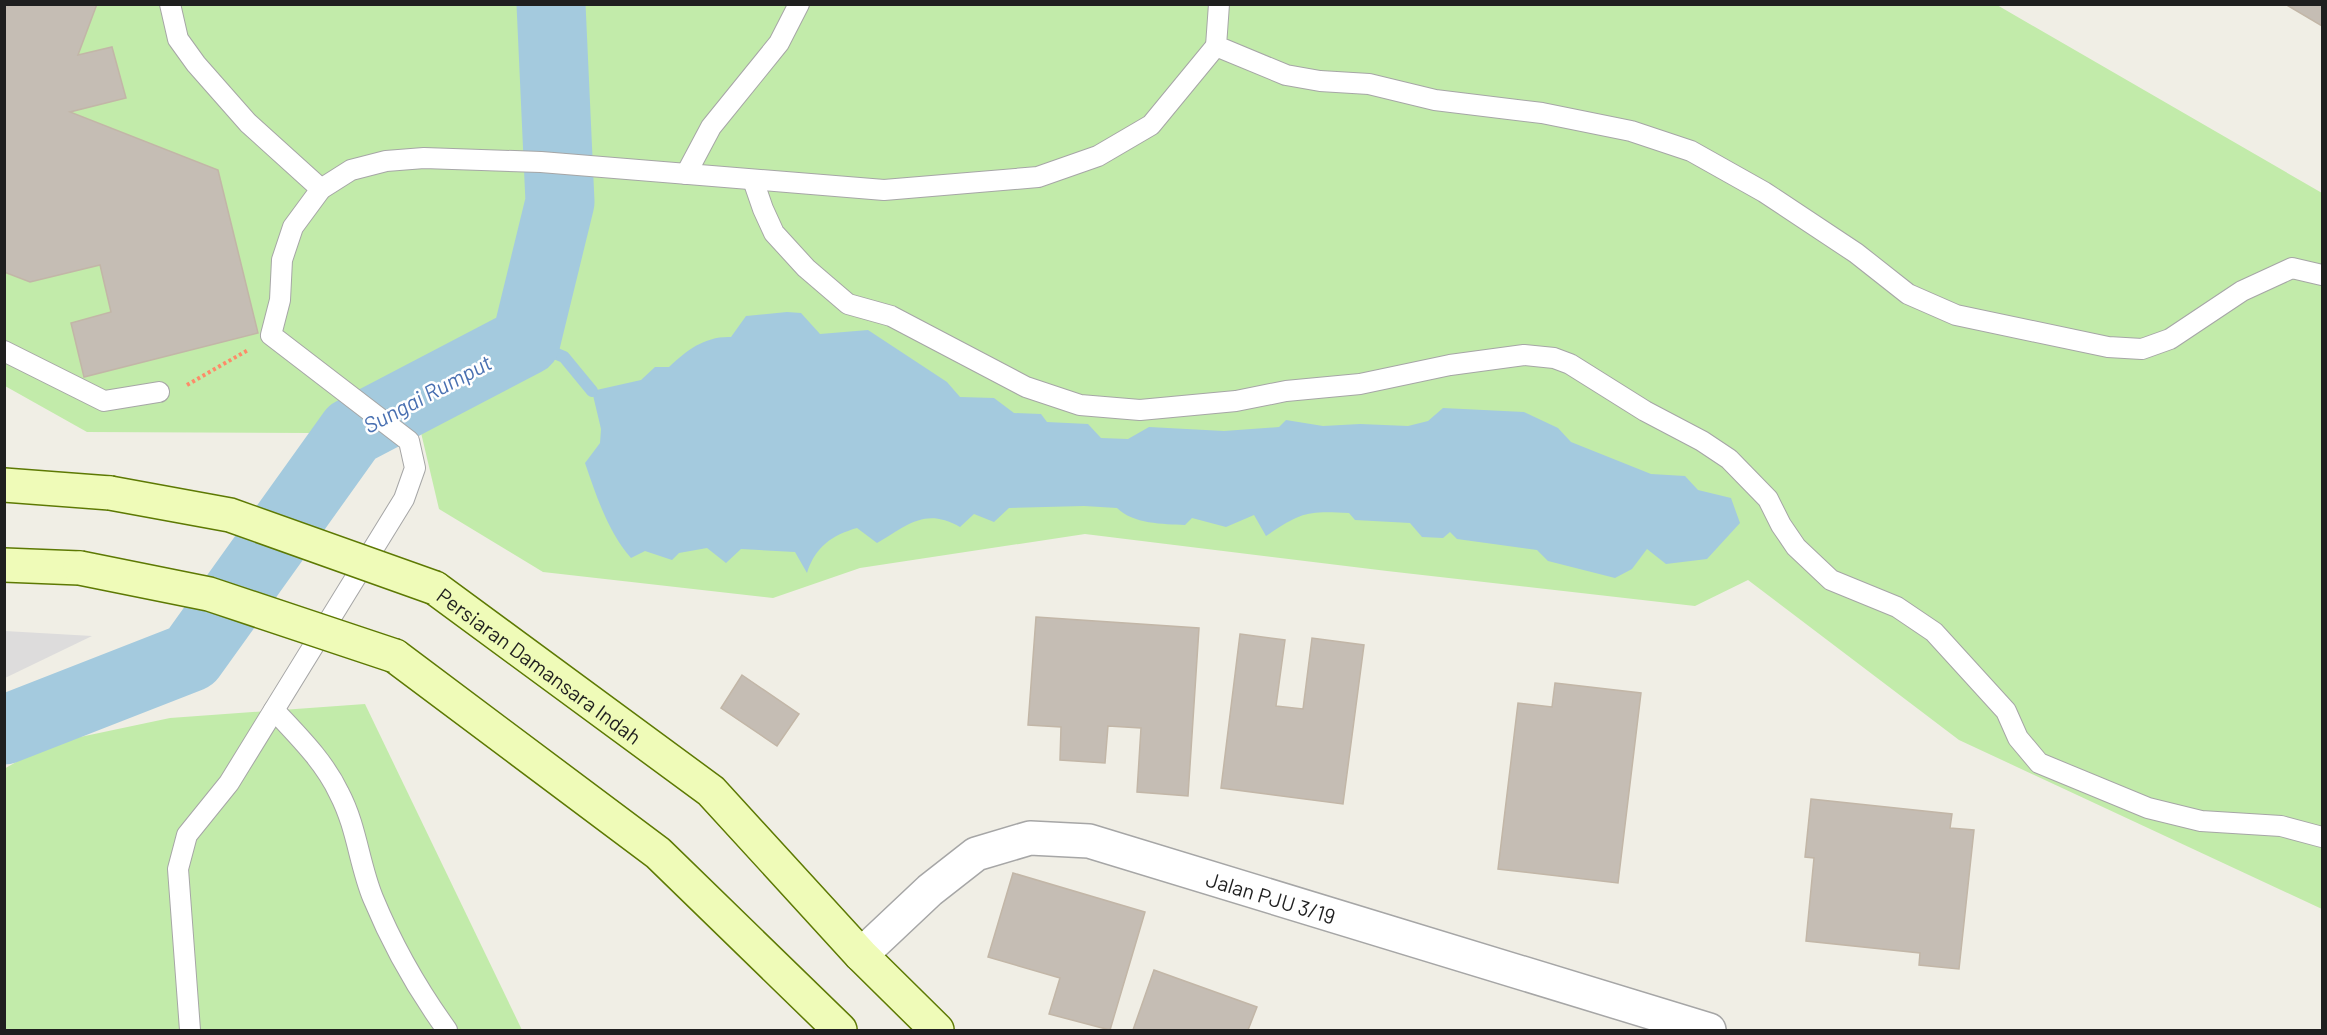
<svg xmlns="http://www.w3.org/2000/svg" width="2327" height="1035" viewBox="0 0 2327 1035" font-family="Barlow,sans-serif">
	<rect width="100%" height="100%" fill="#f0eee5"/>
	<path fill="#dddcdc" d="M5,631L92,636L5,678Z"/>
	<g fill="#c2ebaa">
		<path d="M5,5H1997L2322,193V909L1959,740L1748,580L1695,606L1387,571L1085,534L860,568L773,598L543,572L439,509L418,420L311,433L87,432L5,386Z"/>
		<path d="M365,704L522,1030H5L4,769L47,744L170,718Z"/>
	</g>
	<path fill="#a4cade" d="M787,312L801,313L820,334L868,330L947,382L960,397L994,398L1014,413L1041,414L1047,422L1088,424L1101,438L1128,439L1149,427L1224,431L1279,427L1286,420L1323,426L1360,424L1408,426L1428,421L1443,408L1524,412L1558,428L1571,442L1651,474L1685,476L1698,490L1731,498L1740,523L1707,559L1666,564L1647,549L1632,569L1615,578L1548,561L1537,550L1457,539L1450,532L1443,538L1422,537L1410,523L1355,520L1349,513C1306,511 1302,512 1266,536L1254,515L1226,527L1192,518L1185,525C1163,524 1133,524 1117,508L1084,506L1009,508L994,522L974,514L960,527C925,507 908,525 877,543L857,528C832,535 815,547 807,573L795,552L741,549L726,563L707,548L679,553L672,560L645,551L631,558C608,532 596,495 585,463L600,443L601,429L592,391L641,380L655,367H669C687,350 705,336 731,337L746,316Z"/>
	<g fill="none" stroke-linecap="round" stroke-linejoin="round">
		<path stroke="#a4cade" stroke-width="12" d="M526,341L564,357L592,391"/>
		<path stroke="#a4cade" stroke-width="69" d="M4,730L191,657L352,432L526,341L560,202L551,4"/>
	</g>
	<g fill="#c5bdb4" stroke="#c2b6a7" stroke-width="1.5">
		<path d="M4,4H97L78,55L112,47L126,98L70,112L218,170L258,333L84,377L71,323L111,312L100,265L30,282L4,272Z"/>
		<path d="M2285,4H2322V26Z"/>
		<path d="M1036,617L1199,628L1188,796L1137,792L1141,728L1108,726L1105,763L1060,760L1061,727L1028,725Z"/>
		<path d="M1240,634L1285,640L1276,706L1303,709L1312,638L1364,645L1343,804L1221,788Z"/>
		<path d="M742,675L799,714L777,746L721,708Z"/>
		<path d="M1555,683L1641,693L1618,883L1498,869L1518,703L1552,707Z"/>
		<path d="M1811,799L1952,814L1950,828L1974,830L1959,969L1919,965L1920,953L1806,941L1814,858L1805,857Z"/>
		<path d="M1013,873L1145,912L1110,1030L1049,1014L1060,978L988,957Z"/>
		<path d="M1154,970L1257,1007L1248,1030H1133Z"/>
	</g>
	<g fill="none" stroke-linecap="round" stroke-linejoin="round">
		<defs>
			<g id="lane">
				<path d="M170,4L178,39L196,64L248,123L321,189"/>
				<path d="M1219,4L1216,46L1286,75L1320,81L1369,84L1435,100L1542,113L1631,131L1691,151L1764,192L1856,253L1908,294L1956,315L2108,347L2142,349L2170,339L2242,291L2292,268L2322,275"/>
				<path d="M686,174L711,127L779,43L799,4"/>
				<path d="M753,180L763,209L774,233L806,268L848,304L891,316L1026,387L1080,405L1140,410L1236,401L1286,391L1360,384L1450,365L1524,355L1554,358L1570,364L1645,411L1702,441L1729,459L1768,499L1781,525L1796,547L1831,580L1897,607L1934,632L2006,711L2018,738L2039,763L2148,808L2201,821L2281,826L2322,837"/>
				<path d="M4,351L104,401L159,392"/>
				<path d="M274,710C298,736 324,761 339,793C357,827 359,864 373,898C392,944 418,990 447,1030"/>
				<path d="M190,1030L178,869L187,835L229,783L404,499L415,468L409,441L271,335L280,300L282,260L293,227L321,189L351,170L386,161L424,158L541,162L884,190L1038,177L1098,156L1151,125L1216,46"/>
			</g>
			<g id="street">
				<path id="s1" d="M861,955L930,890L976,854L1030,838L1089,841L1709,1030"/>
			</g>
			<g id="secondary">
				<path d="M4,485L110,493"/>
				<path d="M4,565L80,568"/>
				<path id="s2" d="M435,588L711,791L861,955L937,1030"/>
				<path d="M395,656L658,853L840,1030"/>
			</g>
		</defs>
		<use href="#lane" stroke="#a6a6a6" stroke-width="22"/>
		<use href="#street" stroke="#a6a6a6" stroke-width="36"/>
		<use href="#secondary" stroke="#5d7903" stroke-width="36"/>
		<path stroke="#fd8b69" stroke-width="4" stroke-dasharray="3 3" stroke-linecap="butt" d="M187,385L248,350"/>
		<use href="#lane" stroke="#fff" stroke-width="20"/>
		<use href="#street" stroke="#fff" stroke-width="33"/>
		<use href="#secondary" stroke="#effbb8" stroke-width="33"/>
		<defs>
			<g id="secondary-bridge">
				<path d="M110,493L230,515L435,588"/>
				<path d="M80,568L209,594L395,656"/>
			</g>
		</defs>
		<use href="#secondary-bridge" stroke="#5d7903" stroke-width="36" stroke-linecap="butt"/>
		<use href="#secondary-bridge" stroke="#effbb8" stroke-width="33"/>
	</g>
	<g text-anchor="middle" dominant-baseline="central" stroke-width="5" stroke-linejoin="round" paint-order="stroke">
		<g font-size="21" fill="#1f1f1f" stroke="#fff">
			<text stroke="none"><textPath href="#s2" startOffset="130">Persiaran Damansara Indah</textPath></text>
			<text stroke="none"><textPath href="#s1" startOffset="459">Jalan PJU 3/19</textPath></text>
		</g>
		<g font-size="22" font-style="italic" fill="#4970b1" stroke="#fff">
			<text transform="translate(427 393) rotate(-28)">Sungai Rumput</text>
		</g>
	</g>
	<rect width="2327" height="1035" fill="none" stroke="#1f1f1f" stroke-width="12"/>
</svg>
